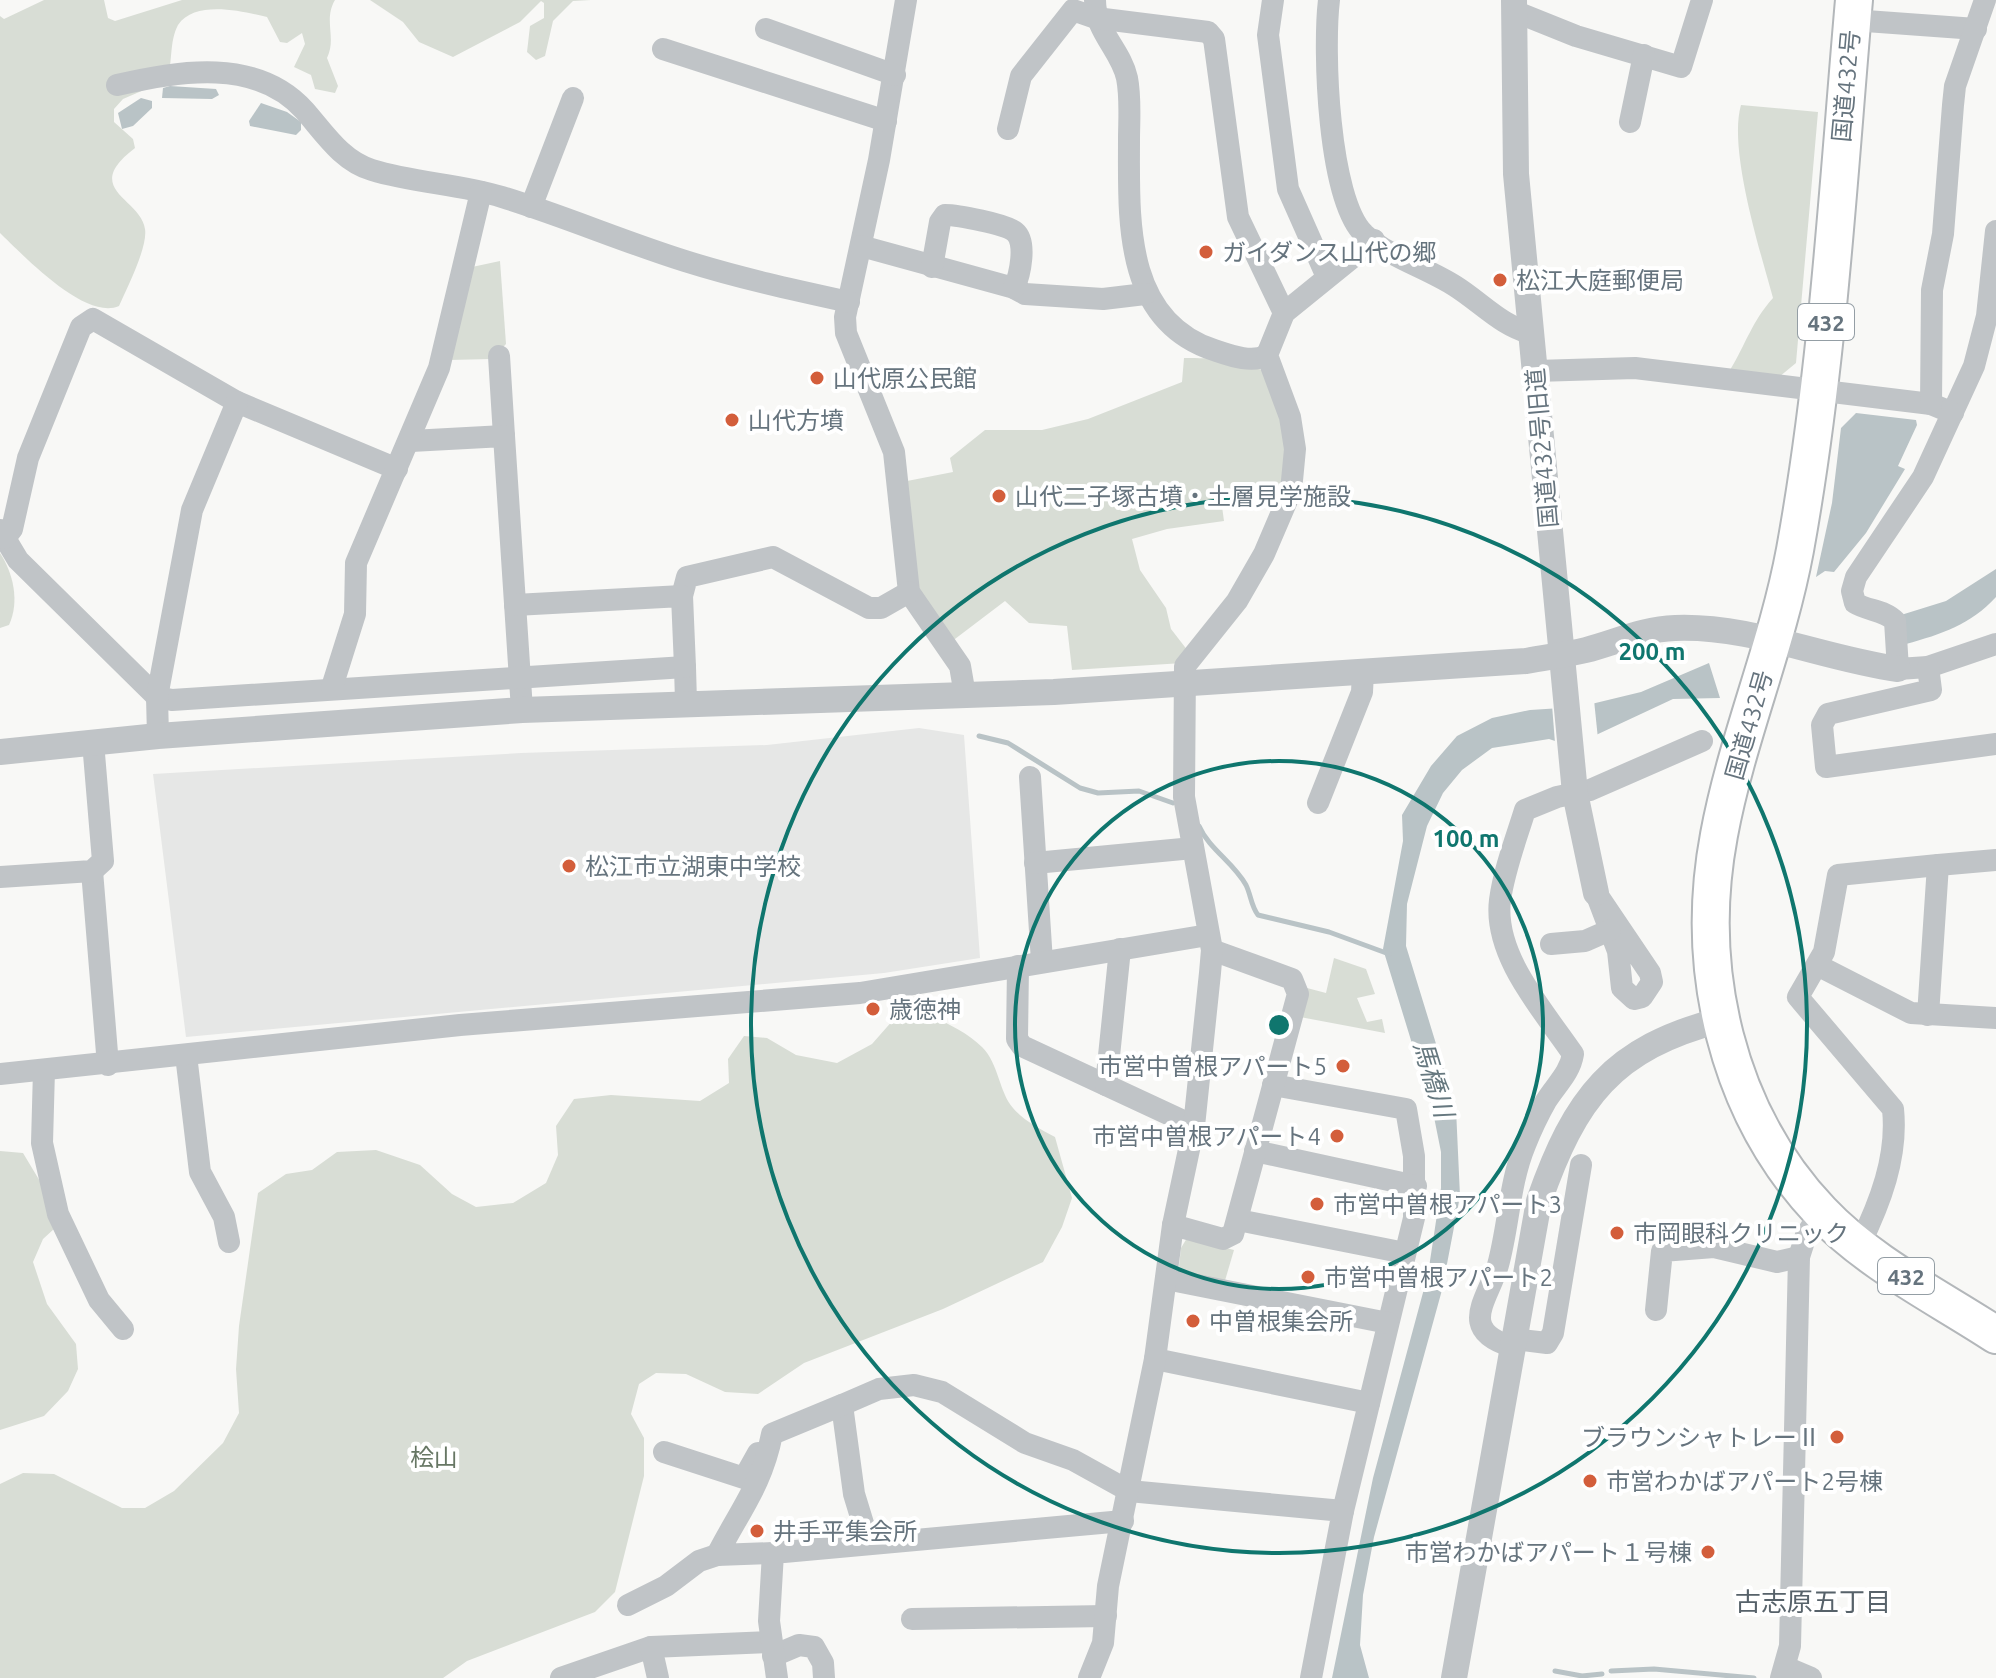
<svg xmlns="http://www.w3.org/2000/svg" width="1996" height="1678" viewBox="0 0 1996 1678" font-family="Ubuntu,'Noto Sans JP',sans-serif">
	<rect width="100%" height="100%" fill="#f8f8f6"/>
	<path fill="#e6e7e6" d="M919,728L964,735L980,958L884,973L186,1037L153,774L521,753L767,745Z"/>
	<g fill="#d8ddd5">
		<path d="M44,0H104L108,18L115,21L182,0H335C323,20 337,38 327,58L338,86L335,93L315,89L311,75L294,67L305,44L302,33L287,43L280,42L267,17C241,11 195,0 178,25C169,42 173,63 167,80L123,99L114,109V122L133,139L135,148C80,190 141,198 145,229C148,247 127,288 119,306C85,321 23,255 0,233V16L4,19Z"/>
		<path d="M370,0H591L573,1L553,21L545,56L536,60L527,52L530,26L544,18V3L541,1L520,22L453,57L419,42L403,22Z"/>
		<path d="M1741,105L1818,112L1796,363L1779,377L1730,370C1746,344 1752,321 1773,298C1760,250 1728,150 1741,105Z"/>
		<path d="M500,261L506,344L492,359L449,360L472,267Z"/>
		<path d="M1184,358C1212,358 1241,359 1266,372C1284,424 1295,446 1282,502L1220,492L1224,521L1167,529L1132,539L1140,570L1166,608L1171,629L1188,651L1183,663L1072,670L1067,626L1029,623L1005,601L951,642L911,587L902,482L953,472L950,458L985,430H1042L1088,419L1182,382Z"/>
		<path d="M0,553C13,573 20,601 9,625L0,628Z"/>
		<path d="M1334,958L1366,969L1375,994L1357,998L1367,1022L1382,1019L1385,1033L1300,1017L1307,988L1326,993Z"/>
		<path d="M923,1011C943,1022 966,1031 982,1047C999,1064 999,1092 1013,1108C1024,1121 1040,1129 1055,1137L1072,1198L1062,1227L1043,1262L943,1309L804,1363L758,1394L725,1392L686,1374L656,1373L639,1384L631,1414L644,1438V1476L615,1592L595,1612L467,1661L443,1678H0V1484L23,1473L54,1474L122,1508H145L174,1491L223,1443L239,1413L236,1369L239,1326L258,1193L286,1174L312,1170L337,1152L376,1150L420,1165L452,1194L476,1207L513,1203L546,1183L558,1155L556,1126L574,1099L611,1095L700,1101L729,1083L728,1059L744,1036L767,1038L796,1055L837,1063L872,1044L894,1019Z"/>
		<path d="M0,1151L23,1153L53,1203L55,1228L43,1239L33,1262L47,1304L76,1344L78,1369L68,1391L44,1416L0,1430Z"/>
		<path d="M1187,1238L1234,1250L1224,1284L1186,1275L1179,1266L1181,1248Z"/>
	</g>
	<g fill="#b9c3c6">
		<path d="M170,86L216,89L219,95L212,99L162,98L163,88Z"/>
		<path d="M141,98L152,101V108L133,126L122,129L118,113Z"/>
		<path d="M261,103L287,112L301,122V130L296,135L250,126L249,121Z"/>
		<path d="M1856,413L1916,420L1917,425L1898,466L1905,469L1866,533L1834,572L1825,571L1816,577L1832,503L1841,428Z"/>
		<path d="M1996,569V597C1970,625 1942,634 1906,644L1901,615L1946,601Z"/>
		<path d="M1709,663L1720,698L1673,699L1596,735L1579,707L1641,692Z"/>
		<path d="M1577,707L1558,742L1549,739L1492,748L1462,770L1443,793L1427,826L1407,904L1406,946L1456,1109L1460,1196L1442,1290L1374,1537L1363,1595L1360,1645L1369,1678H1332L1373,1478L1428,1274L1441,1188V1152L1433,1112L1383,949L1403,841L1402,815L1431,766L1457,736L1492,718L1530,710Z"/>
	</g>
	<path fill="#f8f8f6" d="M1594,700L1598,739L1555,743L1552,705Z"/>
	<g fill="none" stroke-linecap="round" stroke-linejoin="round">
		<g stroke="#b9c3c6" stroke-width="5">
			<path d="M979,736L1008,743L1080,788L1098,793L1139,791L1173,803"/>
			<path d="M1199,826C1209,849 1233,862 1246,885C1251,895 1251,906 1258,915L1329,932L1389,954"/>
			<path d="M1555,1671L1582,1676L1602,1674"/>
			<path d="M1611,1671L1654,1669L1754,1678"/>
		</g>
		<defs>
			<path id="trunk" d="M1854,0C1838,184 1828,368 1795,550C1777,647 1737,738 1719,835C1694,968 1726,1112 1821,1212C1869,1263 1938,1297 1996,1335"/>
		</defs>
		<use href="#trunk" stroke="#b3b7ba" stroke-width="40"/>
		<g stroke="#c0c4c7" stroke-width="22">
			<path d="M906,0L879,160L845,317L846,333L894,452L909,592L960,666L965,695"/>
			<path d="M1095,0C1095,32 1121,50 1127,78C1131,98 1129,120 1129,140C1129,219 1123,320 1214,350C1229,355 1252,364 1267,355"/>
			<path d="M1273,0L1268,35L1288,189L1327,277"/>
			<path d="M1329,0C1323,49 1328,199 1364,234C1389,257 1427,268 1455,286C1482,303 1501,326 1533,334"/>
			<path d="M1514,11L1576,36L1681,67L1702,0"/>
			<path d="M1852,20L1976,29"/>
			<path d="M766,29L895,75"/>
			<path d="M663,49L886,121"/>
			<path d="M117,85C179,71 257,57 305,111C325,134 342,161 372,170C414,183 460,184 502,197C564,216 624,242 685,261C739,278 794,290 849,302"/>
			<path d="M1630,122L1644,55"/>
			<path d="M1008,129L1021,76L1073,10L1096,18L1208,32L1214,39L1238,217L1284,313"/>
			<path d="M531,207L573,98"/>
			<path d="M1996,231L1987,316L1974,366L1923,477L1856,577L1852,591L1855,603C1868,611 1885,610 1895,621L1898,669L1928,667L1996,644"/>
			<path d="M861,246L1014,288L1025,294L1103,299L1145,294"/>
			<path d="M932,267L940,222L945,215C957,215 1006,224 1015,232C1027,242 1020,275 1014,288"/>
			<path d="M499,356L504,436"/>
			<path d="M1536,371L1635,368L1931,404L1953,413"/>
			<path d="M1931,404L1932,290L1943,234L1953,105L1955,86L1985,0"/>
			<path d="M411,441L504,436L522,710"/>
			<path d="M0,530L18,560L157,697L172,700L685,667L686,702"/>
			<path d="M5,538L12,529L28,458L81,327L93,319L237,402L397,469"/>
			<path d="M682,596L687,577L773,557L869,608H881L909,592"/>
			<path d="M515,605L682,596L685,667"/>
			<path d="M1928,667L1931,690L1828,714L1822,725L1826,767L1996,744"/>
			<path d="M332,687L355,614L356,563L439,368L481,192"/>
			<path d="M158,736L157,697L192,510L237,402"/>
			<path d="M1030,777L1042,962"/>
			<path d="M1318,803L1362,692L1363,672"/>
			<path d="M1035,863L1193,848"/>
			<path d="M92,871L108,1065"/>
			<path d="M0,877L92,871L103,861L93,742"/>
			<path d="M1596,893L1650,973L1652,982L1642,997L1634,999L1622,988L1618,951Z"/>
			<path d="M1551,944L1585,941L1610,930"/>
			<path d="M1018,966L1017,1039L1022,1046L1194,1126"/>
			<path d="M1819,966L1911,1013L1996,1018"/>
			<path d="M1928,1015L1938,865L1996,860"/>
			<path d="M186,1055L200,1172L224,1217L229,1242"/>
			<path d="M44,1070L42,1143L58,1214L99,1300L123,1329"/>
			<path d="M0,1074L460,1025L860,993L1208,935"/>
			<path d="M1106,1085L1120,949"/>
			<path d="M1273,1085L1406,1109L1414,1156V1218L1343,1511"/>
			<path d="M1255,1151L1416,1186"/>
			<path d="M1238,1220L1405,1253"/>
			<path d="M1173,1225L1223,1239L1233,1234L1298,994L1292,979L1212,950"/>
			<path d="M1859,1246C1880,1203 1898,1157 1893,1109L1798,997L1824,952L1838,875L1938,865"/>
			<path d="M1166,1279L1388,1323"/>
			<path d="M1656,1310L1662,1251L1714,1247L1777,1262L1799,1257"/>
			<path d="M1514,1339L1547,1343L1553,1333L1581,1165"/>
			<path d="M1513,1347C1456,1330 1488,1300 1498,1265C1509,1225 1509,1184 1525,1145C1531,1130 1538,1115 1546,1101C1556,1085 1570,1073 1573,1054C1544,1011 1493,956 1500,900C1504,870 1516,839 1525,810L1557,797L1590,790L1702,741"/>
			<path d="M1155,1359L1369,1403"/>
			<path d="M664,1452L744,1478L758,1453"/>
			<path d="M869,1543L854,1494L842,1405L879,1389L914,1385L942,1392L1025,1443L1073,1460L1129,1491L1343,1511L1311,1678"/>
			<path d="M773,1553L717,1555C740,1510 762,1485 772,1434L842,1405"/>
			<path d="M628,1605L666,1586L699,1561L717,1555"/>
			<path d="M912,1619L1106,1616"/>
			<path d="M773,1656L799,1645L814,1647L823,1663L824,1678"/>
			<path d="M1785,1667L1811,1678"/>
			<path d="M561,1678L651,1647"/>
			<path d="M658,1678L651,1647L770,1642"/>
			<path d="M777,1678L769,1621L773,1553L1123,1521"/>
			<path d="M1089,1678L1103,1643L1108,1586L1155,1359L1173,1225L1194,1126L1210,973L1212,950L1184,797L1185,666L1237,601L1264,554L1291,491L1295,449L1290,417L1267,355L1284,313L1374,240"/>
			<path d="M1781,1678L1790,1646L1799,1257L1806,1235L1821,1212"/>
		</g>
		<g stroke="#c0c4c7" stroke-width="26">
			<path d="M1514,0L1516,174L1575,793L1596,893"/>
			<path d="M0,752L158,736L522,710L1054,692L1526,661C1546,657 1566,655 1586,650C1616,642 1644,629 1675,628C1751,625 1824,659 1898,669"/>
			<path d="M1454,1678L1539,1201C1575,1098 1612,1048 1721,1020"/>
		</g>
		<use href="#trunk" stroke="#fff" stroke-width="36"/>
	</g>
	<g fill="none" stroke="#0f766e" stroke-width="4">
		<circle cx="1279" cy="1025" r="264"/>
		<circle cx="1279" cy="1025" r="528"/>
	</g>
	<g fill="#d35e3b" stroke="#fff" stroke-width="3">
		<circle cx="1206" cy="252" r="8"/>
		<circle cx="1500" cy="280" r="8"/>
		<circle cx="817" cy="378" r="8"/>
		<circle cx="732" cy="420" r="8"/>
		<circle cx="999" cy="496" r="8"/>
		<circle cx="569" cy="866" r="8"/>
		<circle cx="873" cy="1009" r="8"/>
		<circle cx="1343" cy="1066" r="8"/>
		<circle cx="1337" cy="1136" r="8"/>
		<circle cx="1317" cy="1204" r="8"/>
		<circle cx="1617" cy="1233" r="8"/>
		<circle cx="1308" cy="1277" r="8"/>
		<circle cx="1193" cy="1321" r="8"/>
		<circle cx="1837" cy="1437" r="8"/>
		<circle cx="1590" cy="1481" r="8"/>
		<circle cx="757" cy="1531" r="8"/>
		<circle cx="1708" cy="1552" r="8"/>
	</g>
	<g text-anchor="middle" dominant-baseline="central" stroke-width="8" stroke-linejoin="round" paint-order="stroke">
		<g fill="#fff" stroke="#949ea5" stroke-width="2">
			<rect x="1798" y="304" width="56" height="36" rx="6"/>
			<rect x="1878" y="1258" width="56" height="36" rx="6"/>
		</g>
		<g font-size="22" font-weight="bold" fill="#66747e">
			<text x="1826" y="322">432</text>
			<text x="1906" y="1276">432</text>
		</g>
		<g font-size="24" fill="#66747e" stroke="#fff">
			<text transform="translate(1846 86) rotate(-85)">国道432号</text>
			<text transform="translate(1542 448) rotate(-95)">国道432号旧道</text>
			<text transform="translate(1749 725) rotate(-74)">国道432号</text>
		</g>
		<g font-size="24" fill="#66747e" stroke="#fff" text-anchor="start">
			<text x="1222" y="252">ガイダンス山代の郷</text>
			<text x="1516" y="280">松江大庭郵便局</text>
			<text x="833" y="378">山代原公民館</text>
			<text x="748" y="420">山代方墳</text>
			<text x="1015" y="496">山代二子塚古墳・土層見学施設</text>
			<text x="585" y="866">松江市立湖東中学校</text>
			<text x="889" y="1009">歳徳神</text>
			<text x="1327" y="1066" text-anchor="end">市営中曽根アパート5</text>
			<text x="1321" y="1136" text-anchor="end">市営中曽根アパート4</text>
			<text x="1333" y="1204">市営中曽根アパート3</text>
			<text x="1633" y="1233">市岡眼科クリニック</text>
			<text x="1324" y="1277">市営中曽根アパート2</text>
			<text x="1209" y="1321">中曽根集会所</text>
			<text x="1821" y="1437" text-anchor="end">ブラウンシャトレーⅡ</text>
			<text x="1606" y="1481">市営わかばアパート2号棟</text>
			<text x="773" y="1531">井手平集会所</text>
			<text x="1692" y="1552" text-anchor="end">市営わかばアパート１号棟</text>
		</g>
		<g font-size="24" fill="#677764" stroke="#fff">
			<text x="434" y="1457">桧山</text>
		</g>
		<g font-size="26" font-style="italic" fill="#66787f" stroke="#fff">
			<text transform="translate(1434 1079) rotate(73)">馬橋川</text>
		</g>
		<g font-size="26" fill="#57626a" stroke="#fff">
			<text x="1813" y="1601">古志原五丁目</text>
		</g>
	</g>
	<circle cx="1279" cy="1025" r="12" fill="#0f766e" stroke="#fff" stroke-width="4"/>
	<g font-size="24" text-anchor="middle" font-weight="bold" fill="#0f766e" stroke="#fff" stroke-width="8" stroke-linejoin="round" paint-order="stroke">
		<text x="1652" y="660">200 m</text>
		<text x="1466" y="847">100 m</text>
	</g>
</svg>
